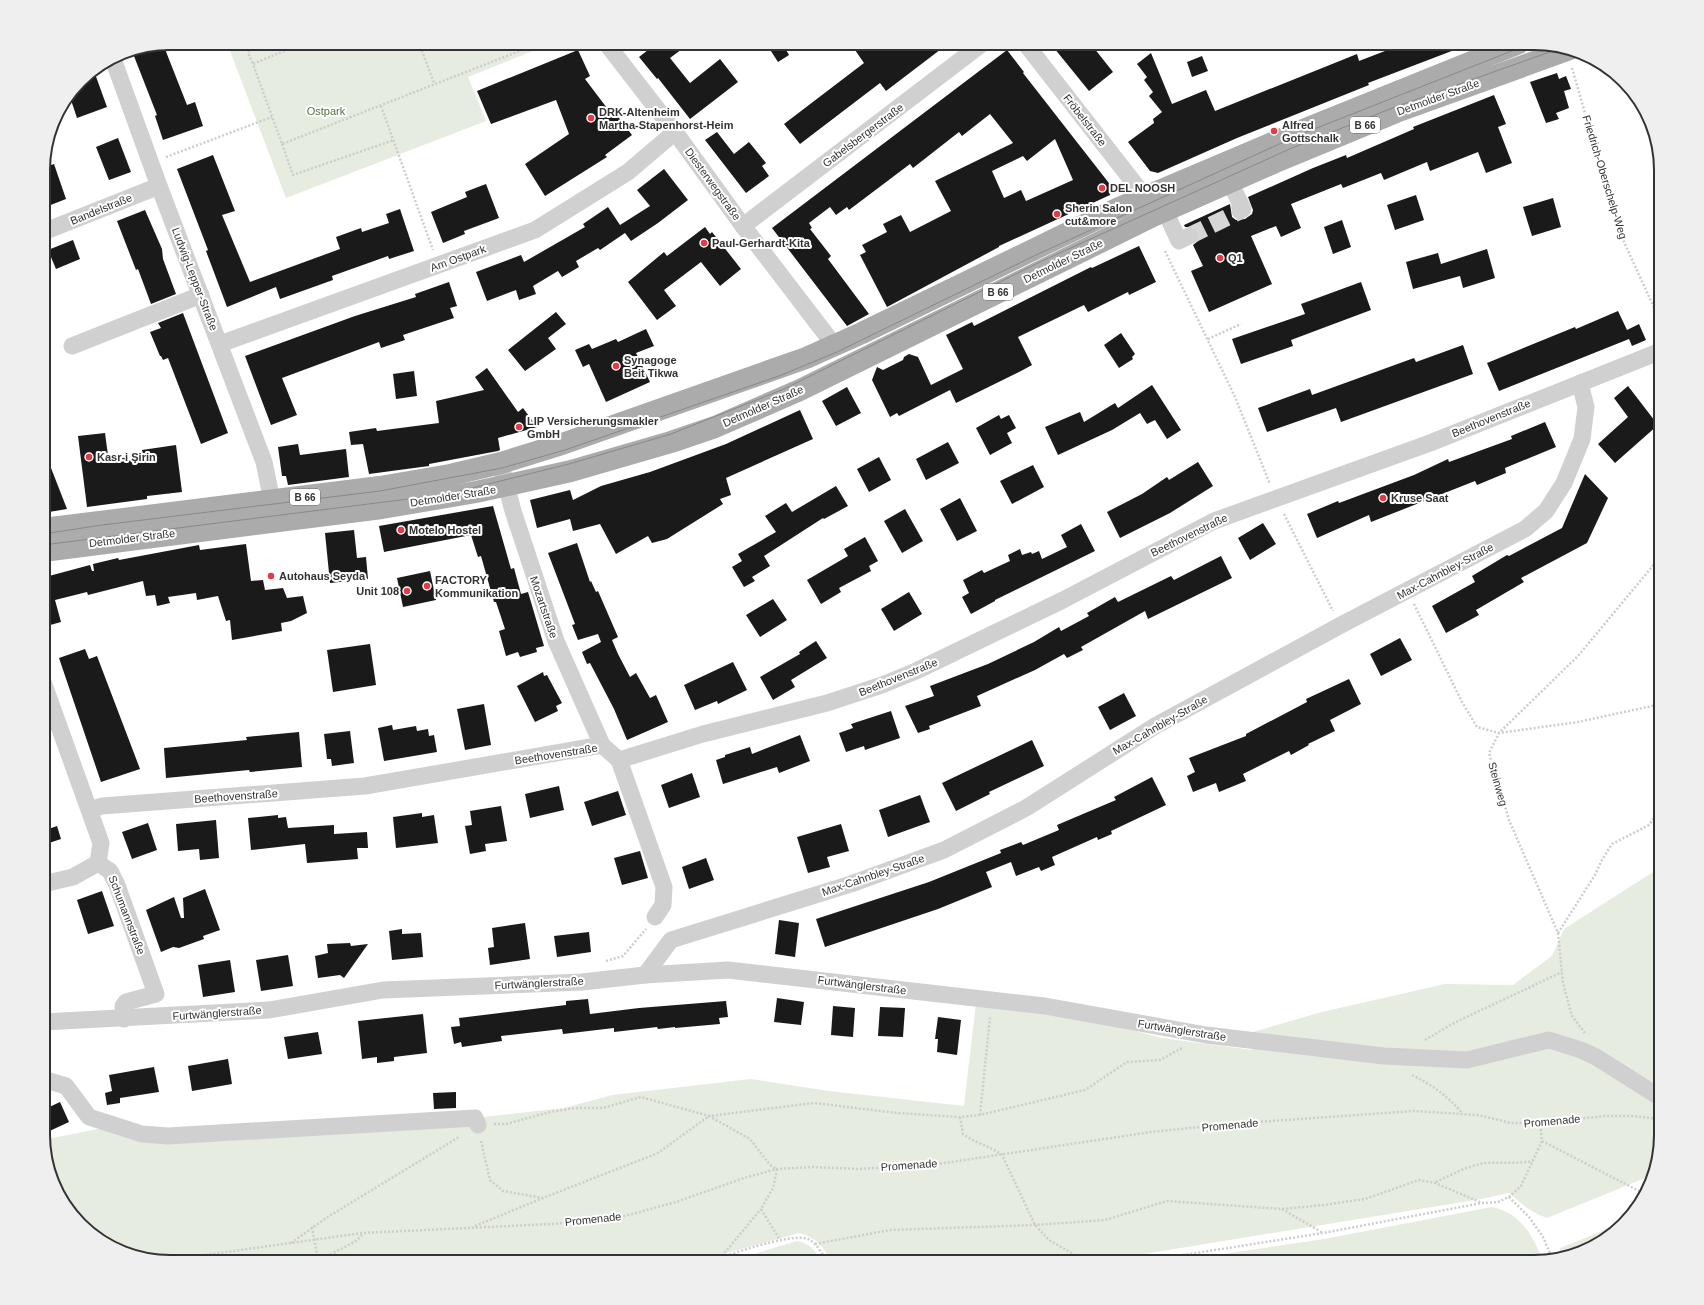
<svg xmlns="http://www.w3.org/2000/svg" width="1704" height="1305" viewBox="0 0 1704 1305" font-family="Helvetica,sans-serif">
	<rect width="100%" height="100%" fill="#fff"/>
	<g fill="#e6ecdf">
		<path d="M227,43H553L468,77L486,121L286,198Z"/>
		<path d="M1661,867V1135L1655,1174L1547,1218C1531,1213 1521,1203 1509,1193L1481,1199L1095,1262H832C822,1246 818,1238 799,1233L712,1257L677,1262H170L129,1255L93,1236L56,1191L43,1143V1140L102,1128L131,1138L475,1118L564,1108L612,1095L751,1079L829,1091L964,1106L976,1003L1093,1020L1162,1038L1252,1050L1246,1034L1322,1012L1445,984L1513,985L1552,956L1564,929Z"/>
		<path d="M1492,1207C1522,1214 1531,1234 1543,1260L1533,1262H1171L1324,1239Z"/>
		<path d="M1622,1223L1590,1249L1561,1256L1560,1248Z"/>
		<path d="M797,1241C811,1244 815,1251 822,1262H727Z"/>
	</g>
	<g fill="#1a1a1a" fill-rule="evenodd">
		<path d="M657,43H690L670,58L690,83L720,59L738,82L690,119L658,78L657,79L639,57Z"/>
		<path d="M777,43H782L789,55L778,62L769,48Z"/>
		<path d="M863,43H949L886,91L880,83L800,144L784,124L864,63L855,50Z"/>
		<path d="M1050,43H1090L1113,72L1089,91Z"/>
		<path d="M1397,43L1470,44L1368,83L1369,85L1237,138L1158,173L1150,171L1128,142L1154,123L1153,119L1162,112L1149,96L1153,92L1144,80L1147,77L1137,64L1151,53L1172,104L1206,90L1215,111L1357,54L1359,61L1398,46Z"/>
		<path d="M163,44L187,105L195,102L203,126L163,140L155,116L157,115L132,51Z"/>
		<path d="M578,50L590,76L585,79L610,112L613,110L632,135L605,155L607,157L545,196L525,164L569,134L556,100L491,124L477,91Z"/>
		<path d="M1007,50L1024,72L1023,73L1112,187L1110,195L999,246V247L887,307L860,255L866,252L862,245L887,232L883,224L901,215L910,232L951,211L935,181L1013,143L990,114L962,136L959,132L913,168L910,164L849,210L847,207L836,215L830,207L809,223L812,228L810,229L831,256L828,259L869,314L847,326L772,228ZM1055,139L1073,180L1026,201L1021,190L1004,198L992,171L1023,156L1027,161Z"/>
		<path d="M1202,56L1208,71L1192,77L1187,62Z"/>
		<path d="M94,71L107,107L77,118L70,97L81,80Z"/>
		<path d="M1557,73L1559,79L1566,76L1571,89L1564,91L1569,108L1556,113L1559,119L1546,123L1530,82Z"/>
		<path d="M1494,95L1506,124L1498,127L1512,163L1486,173L1478,152L1430,171L1427,162L1384,180L1381,173L1343,188L1341,184L1291,204L1301,228L1281,237L1276,226L1251,236L1272,284L1209,312L1191,271L1203,266L1193,245L1198,241V232L1194,227H1185L1184,225L1230,204L1232,217L1236,220L1245,219L1252,214L1253,210L1248,197L1313,168L1346,155L1347,158L1414,129L1413,127Z"/>
		<path d="M717,132L734,154L749,142L766,163L762,166L769,176L746,193L705,140Z"/>
		<path d="M118,138L131,172L109,180L96,147Z"/>
		<path d="M213,155L235,211L222,215L250,282L340,249L336,237L361,228L362,232L389,223L386,214L400,209L414,251L389,259L388,256L332,276L333,280L280,299L276,287L227,307L206,251L208,250L177,169Z"/>
		<path d="M54,164L66,199L43,208V168Z"/>
		<path d="M664,169L688,200L658,223L631,241L625,233L600,250L598,248L576,261L579,267L562,277L558,271L533,286L536,294L519,300L516,290L487,301L476,272L521,255L524,262L585,227L583,224L608,207L620,225L650,206L637,190Z"/>
		<path d="M486,184L499,218L464,231L465,234L443,243L431,212L467,197L465,192Z"/>
		<path d="M1416,195L1424,220L1395,230L1387,205Z"/>
		<path d="M1553,198L1561,227L1532,236L1523,207Z"/>
		<path d="M145,210L162,249L163,259L176,294L151,304L138,269L136,270L117,221Z"/>
		<path d="M1342,220L1351,247L1333,254L1324,227Z"/>
		<path d="M705,227L710,234L712,232L741,269L720,286L701,262L664,290L676,306L657,320L628,282L664,252L667,256Z"/>
		<path d="M73,240L80,259L56,269L48,250Z"/>
		<path d="M1139,246L1156,282L1129,295L1128,292L1088,312L1084,305L1018,337L1032,365L1021,371L956,403L950,390L899,416L897,413L890,417L872,380L877,367L883,370L903,360L904,357L909,354L918,357L931,385L963,369L946,335L972,322L974,326L1091,267L1092,268Z"/>
		<path d="M1487,249L1495,278L1463,288L1460,276L1413,289L1406,262L1438,253L1441,264Z"/>
		<path d="M449,282L457,306L450,308L454,318L403,335L405,340L381,348L379,342L282,378L297,415L271,425L245,356L355,316L416,297L415,294Z"/>
		<path d="M1361,282L1371,310L1291,340L1293,346L1241,364L1232,339L1305,314L1301,304Z"/>
		<path d="M1618,311L1627,330L1639,324L1646,340L1632,346L1629,339L1499,391L1487,363L1575,327L1576,329Z"/>
		<path d="M556,312L566,324L548,338L556,349L525,371L508,350Z"/>
		<path d="M183,313L228,433L201,444L168,358L163,360L161,356H160L150,332L161,328L158,323Z"/>
		<path d="M646,329L654,346L636,353L650,382L606,402L589,364L583,367L575,350L589,344L592,349L616,339L618,342Z"/>
		<path d="M1121,333L1135,354L1132,357L1133,359L1119,368L1104,345Z"/>
		<path d="M1463,345L1473,374L1341,422L1336,408L1267,432L1258,408L1310,389L1312,395L1414,358L1416,362Z"/>
		<path d="M487,368L518,412L523,408L537,427L498,438L500,450L498,451L429,464V466L369,474L363,444L351,445L349,432L376,428L377,431L439,423L436,401L484,390L475,377Z"/>
		<path d="M414,371L417,396L396,399L393,374Z"/>
		<path d="M1152,385L1181,430L1167,439L1155,420L1147,424L1140,413L1112,430L1058,455L1045,427L1080,412L1084,422L1115,403L1118,408Z"/>
		<path d="M1628,386L1658,425L1615,463L1598,444L1628,417L1614,398Z"/>
		<path d="M847,387L861,413L836,426L822,401Z"/>
		<path d="M800,410L813,439L726,478L731,495L720,499L723,504L667,539L652,543L648,536L616,554L600,524L573,531L570,519L537,528L530,500L570,490L573,500L601,486L650,472L726,444Z"/>
		<path d="M999,415L1001,419L1009,415L1016,428L1007,433L1012,443L990,455L976,428Z"/>
		<path d="M1545,422L1556,447L1505,468L1506,473L1477,485L1475,481L1371,522L1369,515L1317,538L1307,514L1338,501L1339,503L1414,475L1448,459L1449,462L1512,439L1511,436Z"/>
		<path d="M105,433L109,463L143,459L142,450L176,445L182,492L147,496V499L87,507L78,436Z"/>
		<path d="M948,442L959,463L926,480L916,459Z"/>
		<path d="M298,444L300,455L346,449L349,477L288,485L286,476H282L278,447Z"/>
		<path d="M43,450H44L67,509L43,513Z"/>
		<path d="M879,457L891,480L869,492L857,469Z"/>
		<path d="M1198,462L1213,486L1170,513L1120,538L1107,512L1142,494L1167,477L1169,480Z"/>
		<path d="M1033,465L1044,487L1012,504L1000,481Z"/>
		<path d="M1585,474L1608,498L1587,543L1521,578L1524,582L1476,610L1479,615L1446,633L1432,606L1475,582L1472,576L1507,555L1509,556L1562,528Z"/>
		<path d="M836,486L848,506L824,519L823,518L764,556L770,566L752,577L755,581L744,587L732,567L742,561L738,554L776,532L765,516L786,503L792,512Z"/>
		<path d="M960,498L977,531L957,541L940,509Z"/>
		<path d="M493,506L511,569L514,568L521,594L528,592L544,646L536,648L537,652L520,657L518,652L506,656L499,631L505,629L496,602H494L481,556L478,557L471,535L384,552L379,526Z"/>
		<path d="M905,509L923,541L902,553L884,521Z"/>
		<path d="M1263,523L1276,544L1250,560L1238,538Z"/>
		<path d="M1081,524L1095,551L995,600V601L971,614L962,597L969,593L963,580L982,570L984,573L1010,561L1008,555L1020,549L1022,555L1031,552L1032,554L1039,551L1042,559L1067,547L1061,535Z"/>
		<path d="M354,530L357,558L366,557L368,579L330,583L325,533Z"/>
		<path d="M865,537L878,561L869,566L871,571L839,588L841,592L821,604L807,580L848,556L844,549Z"/>
		<path d="M577,543L590,582L591,581L596,592L598,591L618,637L612,640L618,654L630,677L636,673L650,698L656,695L668,722L627,740L614,709L590,663L587,664L582,652L601,642L598,634L578,640L572,625L575,624L548,553Z"/>
		<path d="M246,544L251,581L263,580L265,590L283,588L287,598L303,596L307,613L291,621L281,623L282,631L232,640L230,620L226,621L218,596L197,600L196,593L168,597L170,603L157,606L155,595L146,596L143,581L88,595L87,592L55,600L61,622L43,627V572H48L49,576L90,565L92,571H94L93,564L118,558L119,560L199,545L200,550Z"/>
		<path d="M1221,556L1232,578L1148,619L1145,611L1081,647L1083,650L1067,658L1064,654L1035,670L977,696L981,706L929,726L930,729L918,733L905,706L934,696L930,686L988,664L1034,642L1059,627L1061,631L1089,616L1087,613L1115,597L1118,602L1171,576L1174,580Z"/>
		<path d="M430,571L436,600L403,607L397,578Z"/>
		<path d="M909,592L922,614L894,631L881,609Z"/>
		<path d="M773,599L787,620L760,637L746,615Z"/>
		<path d="M1400,638L1412,660L1381,676L1370,654Z"/>
		<path d="M816,641L827,658L791,680L795,687L773,700L760,677L800,654L799,652Z"/>
		<path d="M370,644L376,685L333,692L327,650Z"/>
		<path d="M85,649L89,659L97,656L140,769L101,782L59,658Z"/>
		<path d="M733,662L747,690L718,704L717,701L695,710L684,685Z"/>
		<path d="M543,672L544,676L547,675L562,703L556,706L558,711L535,722L517,686Z"/>
		<path d="M1349,679L1361,704L1330,720L1335,731L1308,744L1309,745L1291,755L1289,751L1243,774L1246,781L1219,792L1216,783L1193,792L1187,776L1195,772L1189,758L1246,736V734L1307,702L1306,699Z"/>
		<path d="M1124,693L1136,716L1110,730L1098,707Z"/>
		<path d="M484,704L491,745L465,750L457,709Z"/>
		<path d="M891,711L900,738L865,750L864,746L846,752L839,733L853,728L851,724Z"/>
		<path d="M392,725L393,730L416,726L417,731L428,729L429,736L434,735L437,752L384,761L378,728Z"/>
		<path d="M350,731L354,763L332,766L331,759H327L324,734Z"/>
		<path d="M299,732L302,767L250,772L249,770L166,778L164,748L247,740L246,737Z"/>
		<path d="M800,735L810,761L779,773L777,767L723,784L716,760L725,757V755L750,747L752,754Z"/>
		<path d="M1032,740L1044,766L989,792L990,794L956,811L942,783Z"/>
		<path d="M692,773L700,797L669,808L661,785Z"/>
		<path d="M1152,777L1166,805L1111,831L1112,834L1098,840L1097,837L1052,857L1055,865L1041,871L1039,867L1016,876L1011,862L986,872L992,887L938,909L825,947L816,919L929,882L1001,853L1000,850L1021,842L1023,845L1059,830L1057,825L1116,800L1114,797Z"/>
		<path d="M559,786L564,810L530,818L525,794Z"/>
		<path d="M618,791L626,815L592,826L584,802Z"/>
		<path d="M920,795L930,822L888,837L879,810Z"/>
		<path d="M501,806L507,841L485,844L486,851L470,854L465,826L472,825L470,811Z"/>
		<path d="M422,813V817L434,815L438,843L396,848L393,817Z"/>
		<path d="M278,815V818L286,817L288,828L334,825V834L367,832L368,848H357L358,859L307,863L305,844L251,850L248,818Z"/>
		<path d="M216,820L219,858L200,860L199,849L178,851L176,824Z"/>
		<path d="M148,823L157,850L132,859L122,832Z"/>
		<path d="M841,824L849,851L827,857L830,867L808,873L797,837Z"/>
		<path d="M57,826L61,839L43,845V831Z"/>
		<path d="M640,851L648,878L622,885L614,858Z"/>
		<path d="M706,858L714,880L689,889L682,867Z"/>
		<path d="M205,889L220,930L203,936L204,939L179,948L173,947L161,952L146,910L174,897L181,918H184L183,898Z"/>
		<path d="M102,891L114,926L88,934L77,900Z"/>
		<path d="M779,920L799,923L795,957L775,954Z"/>
		<path d="M525,923L530,959L490,965L488,948L494,947L492,928Z"/>
		<path d="M402,929V934L421,933L423,957L392,960L389,931Z"/>
		<path d="M589,932L591,952L557,957L554,936Z"/>
		<path d="M350,943L351,946L368,944L344,978L340,975L318,978L315,956L328,953L327,944Z"/>
		<path d="M288,955L293,986L261,991L256,960Z"/>
		<path d="M230,960L235,992L203,997L198,965Z"/>
		<path d="M777,998L804,1002L801,1025L774,1022Z"/>
		<path d="M588,999L590,1014L639,1008L726,1001L728,1017L719,1018L720,1024L675,1028V1027L658,1029L657,1027L614,1032V1028L563,1034L562,1029L501,1036L502,1041L462,1047L461,1042L454,1044L451,1027L460,1026L459,1018L566,1005V1001Z"/>
		<path d="M833,1006L855,1008L853,1037L831,1035Z"/>
		<path d="M880,1007L905,1008L903,1037L878,1036Z"/>
		<path d="M423,1014L427,1053L394,1057V1061L377,1063V1057L362,1059L358,1021Z"/>
		<path d="M938,1017L961,1020L957,1055L937,1052L938,1039H935Z"/>
		<path d="M318,1032L322,1054L288,1059L284,1037Z"/>
		<path d="M228,1059L232,1084L192,1091L188,1066Z"/>
		<path d="M154,1067L159,1092L120,1098V1103L107,1105L105,1093L112,1091L109,1075Z"/>
		<path d="M456,1092V1108L434,1109L433,1093Z"/>
		<path d="M60,1102L69,1122L43,1134V1110Z"/>
	</g>
	<g fill="none" stroke-linecap="round" stroke-linejoin="round">
		<path stroke="#d6d6d6" stroke-width="17" stroke-dasharray="17 8" stroke-linecap="butt" d="M1189,236L1240,211"/>
		<g stroke="#cdcdcd" stroke-width="2.5" stroke-dasharray="2 2" stroke-linecap="butt">
			<path d="M252,43L248,53L253,64"/>
			<path d="M303,43L253,64L282,144L540,43"/>
			<path d="M419,43L434,83"/>
			<path d="M1572,68L1619,231L1661,323"/>
			<path d="M381,106L433,250"/>
			<path d="M282,144L293,175L394,140"/>
			<path d="M166,157L272,117"/>
			<path d="M1165,251L1235,397L1270,484"/>
			<path d="M1208,339L1241,324"/>
			<path d="M1284,514L1333,611"/>
			<path d="M1414,604L1462,702L1477,727L1499,733L1578,722L1661,704"/>
			<path d="M1558,933L1595,875L1602,860L1612,844L1649,825L1661,808"/>
			<path d="M606,961L623,956L646,929"/>
			<path d="M1585,1033L1572,1016L1563,983L1558,933L1509,820L1489,753L1499,733L1578,656L1661,556"/>
			<path d="M1425,1040L1456,1022L1562,972"/>
			<path d="M1412,1075C1432,1085 1448,1096 1462,1113"/>
			<path d="M980,1115L990,1017"/>
			<path d="M960,1117L963,1134C975,1143 990,1146 1002,1155L1035,1225L1049,1240L1087,1262"/>
			<path d="M494,1124H506L550,1112L575,1108H603L641,1097L709,1116L814,1103L897,1113L960,1117L980,1115L1085,1090L1127,1062L1160,1060L1182,1048"/>
			<path d="M481,1141L490,1180L503,1191L543,1198L658,1153L709,1116L750,1139L770,1165L776,1169"/>
			<path d="M1542,1141L1645,1194"/>
			<path d="M777,1169L773,1188L761,1209L780,1240"/>
			<path d="M1436,1182C1451,1175 1469,1165 1486,1163C1502,1162 1517,1164 1533,1161"/>
			<path d="M1509,1197L1529,1217L1543,1237L1552,1258"/>
			<path d="M1282,1209L1323,1233"/>
			<path d="M475,1226L543,1198"/>
			<path d="M312,1227L318,1260"/>
			<path d="M291,1243L326,1218L459,1137"/>
			<path d="M815,1244L890,1230L1035,1225L1105,1220L1167,1201L1282,1209L1324,1205L1365,1199L1419,1180L1435,1183L1482,1203"/>
			<path d="M722,1256L761,1209"/>
			<path d="M162,1261L362,1233L551,1224L621,1217L676,1202L744,1178L777,1169L813,1167L859,1169L938,1164L1151,1132L1229,1124L1414,1111L1478,1115L1511,1123H1540L1604,1116H1632L1661,1119"/>
			<path d="M316,1262L356,1241L361,1236L362,1233"/>
			<path d="M707,1262C726,1256 791,1232 808,1239C817,1243 822,1254 827,1262"/>
			<path d="M1139,1262L1323,1233L1482,1203L1498,1202L1509,1197L1521,1186L1542,1141L1540,1123"/>
		</g>
		<g stroke="#d0d0d0" stroke-width="17">
			<path d="M606,43L675,132L743,226L834,345"/>
			<path d="M1025,43L1145,197"/>
			<path d="M113,59L159,186L264,462L272,501"/>
			<path d="M1230,182L1243,209L1240,211"/>
			<path d="M1165,211L1179,241L1189,236"/>
			<path d="M743,226L983,43"/>
			<path d="M43,232L159,186"/>
			<path d="M220,344L535,230L628,172L675,132"/>
			<path d="M72,346L201,295"/>
			<path d="M503,473L513,511L556,641L602,745"/>
			<path d="M43,682L101,843L98,863"/>
			<path d="M619,760L664,887L663,905L655,917"/>
			<path d="M90,810L102,806L365,786L602,745L619,760L703,734L827,703L882,685L916,671L1063,600L1214,521L1430,443L1661,351"/>
			<path d="M98,863L110,871L117,885L156,994L126,1002L123,1006L124,1019"/>
			<path d="M43,884L73,877L98,863"/>
			<path d="M645,975L671,940L851,884L944,850L1026,808L1155,726L1341,625L1525,529L1546,511L1564,483L1582,439L1586,407L1580,383"/>
			<path d="M43,1022L269,1010L383,990L582,982L645,975L728,970L1045,1006L1206,1035L1384,1056L1467,1060L1549,1040L1581,1050L1596,1057L1661,1098"/>
			<path d="M43,1079L66,1086L89,1117L142,1134L168,1136L475,1118L478,1125"/>
		</g>
		<g stroke="#ababab" stroke-width="22">
			<path d="M43,529L380,487L450,475L501,463L562,444L806,358L862,333L1117,209L1301,131L1519,43"/>
			<path d="M43,551L382,508L476,492L571,471L671,442L715,427L800,390L1153,216L1280,160L1396,112L1570,49"/>
		</g>
		<g stroke="#888" stroke-width="1">
			<path d="M43,534L102,525L380,491L502,468L565,450L779,376L837,352L1036,255L1299,135L1532,43"/>
			<path d="M43,545L448,494L569,464L671,434L784,389L1042,261L1292,148L1395,107L1561,48"/>
		</g>
	</g>
	<g fill="#e63946" stroke="#fff" stroke-width="1.5">
		<circle cx="591" cy="118" r="4"/>
		<circle cx="1274" cy="131" r="4"/>
		<circle cx="1102" cy="188" r="4"/>
		<circle cx="1057" cy="214" r="4"/>
		<circle cx="704" cy="243" r="4"/>
		<circle cx="1220" cy="258" r="4"/>
		<circle cx="616" cy="366" r="4"/>
		<circle cx="519" cy="427" r="4"/>
		<circle cx="89" cy="457" r="4"/>
		<circle cx="1383" cy="498" r="4"/>
		<circle cx="401" cy="530" r="4"/>
		<circle cx="271" cy="576" r="4"/>
		<circle cx="427" cy="586" r="4"/>
		<circle cx="407" cy="591" r="4"/>
	</g>
	<g text-anchor="middle" dominant-baseline="central" stroke-width="4" stroke-linejoin="round" paint-order="stroke">
		<g fill="#fff" stroke="#707070" stroke-width="1">
			<rect x="1350" y="117" width="30" height="16" rx="3"/>
			<rect x="983" y="284" width="30" height="16" rx="3"/>
			<rect x="290" y="489" width="30" height="16" rx="3"/>
		</g>
		<g font-size="10" font-weight="bold" fill="#333">
			<text x="1365" y="125">B 66</text>
			<text x="998" y="292">B 66</text>
			<text x="305" y="497">B 66</text>
		</g>
		<g font-size="11" fill="#333" stroke="#fff">
			<text transform="translate(1438 97) rotate(-20)">Detmolder Straße</text>
			<text transform="translate(1085 120) rotate(52)">Fröbelstraße</text>
			<text transform="translate(863 135) rotate(-37)">Gabelsbergerstraße</text>
			<text transform="translate(1605 177) rotate(73)">Friedrich-Oberschelp-Weg</text>
			<text transform="translate(713 184) rotate(54)">Diesterwegstraße</text>
			<text transform="translate(101 209) rotate(-22)">Bandelstraße</text>
			<text transform="translate(458 258) rotate(-20)">Am Ostpark</text>
			<text transform="translate(1063 261) rotate(-26)">Detmolder Straße</text>
			<text transform="translate(195 279) rotate(69)">Ludwig-Lepper-Straße</text>
			<text transform="translate(763 406) rotate(-24)">Detmolder Straße</text>
			<text transform="translate(1491 418) rotate(-22)">Beethovenstraße</text>
			<text transform="translate(453 496) rotate(-9)">Detmolder Straße</text>
			<text transform="translate(1189 535) rotate(-26)">Beethovenstraße</text>
			<text transform="translate(132 538) rotate(-7)">Detmolder Straße</text>
			<text transform="translate(1445 571) rotate(-28)">Max-Cahnbley-Straße</text>
			<text transform="translate(544 607) rotate(71)">Mozartstraße</text>
			<text transform="translate(898 677) rotate(-22)">Beethovenstraße</text>
			<text transform="translate(1160 725) rotate(-30)">Max-Cahnbley-Straße</text>
			<text transform="translate(556 754) rotate(-9)">Beethovenstraße</text>
			<text transform="translate(1498 784) rotate(74)">Steinweg</text>
			<text transform="translate(236 796) rotate(-4)">Beethovenstraße</text>
			<text transform="translate(873 875) rotate(-19)">Max-Cahnbley-Straße</text>
			<text transform="translate(127 915) rotate(69)">Schumannstraße</text>
			<text transform="translate(539 983) rotate(-3)">Furtwänglerstraße</text>
			<text transform="translate(862 985) rotate(7)">Furtwänglerstraße</text>
			<text transform="translate(217 1013) rotate(-4)">Furtwänglerstraße</text>
			<text transform="translate(1182 1030) rotate(9)">Furtwänglerstraße</text>
			<text transform="translate(1552 1121) rotate(-5)">Promenade</text>
			<text transform="translate(1230 1125) rotate(-5)">Promenade</text>
			<text transform="translate(909 1165) rotate(-4)">Promenade</text>
			<text transform="translate(593 1219) rotate(-6)">Promenade</text>
		</g>
		<g font-size="11" fill="#56703f" stroke="#fff">
			<text x="326" y="111">Ostpark</text>
		</g>
		<g font-size="11" font-weight="bold" fill="#333" stroke="#fff" text-anchor="start">
			<text x="599" y="112">DRK-Altenheim<tspan x="599" dy="13">Martha-Stapenhorst-Heim</tspan></text>
			<text x="1282" y="125">Alfred<tspan x="1282" dy="13">Gottschalk</tspan></text>
			<text x="1110" y="188">DEL NOOSH</text>
			<text x="1065" y="208">Sherin Salon<tspan x="1065" dy="13">cut&amp;more</tspan></text>
			<text x="712" y="243">Paul-Gerhardt-Kita</text>
			<text x="1228" y="258">Q1</text>
			<text x="624" y="360">Synagoge<tspan x="624" dy="13">Beit Tikwa</tspan></text>
			<text x="527" y="421">LIP Versicherungsmakler<tspan x="527" dy="13">GmbH</tspan></text>
			<text x="97" y="457">Kasr-i Şirin</text>
			<text x="1391" y="498">Kruse Saat</text>
			<text x="409" y="530">Motelo Hostel</text>
			<text x="279" y="576">Autohaus Seyda</text>
			<text x="435" y="580">FACTORY<tspan x="435" dy="13">Kommunikation</tspan></text>
			<text x="399" y="591" text-anchor="end">Unit 108</text>
		</g>
	</g>
	<path d="M0 0H1704V1305H0ZM170 50H1534A120 120 0 0 1 1654 170V1135A120 120 0 0 1 1534 1255H170A120 120 0 0 1 50 1135V170A120 120 0 0 1 170 50Z" fill="#efefef" fill-rule="evenodd"/>
	<path fill="none" stroke="#333" stroke-width="2" d="M170 50H1534A120 120 0 0 1 1654 170V1135A120 120 0 0 1 1534 1255H170A120 120 0 0 1 50 1135V170A120 120 0 0 1 170 50Z"/>
</svg>
